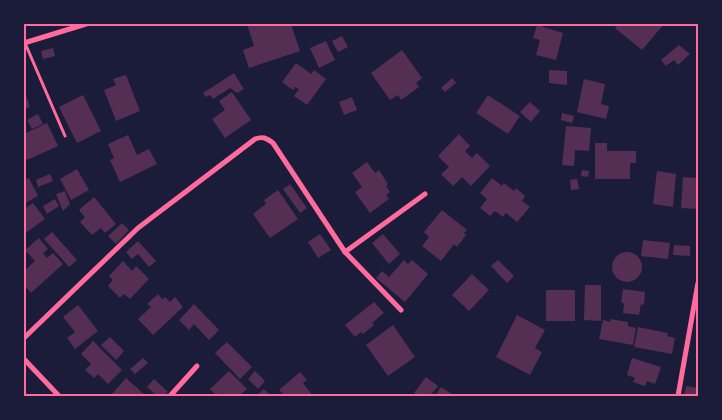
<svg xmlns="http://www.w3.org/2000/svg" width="722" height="420" viewBox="0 0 722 420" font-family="'DM Sans',sans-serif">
	<rect width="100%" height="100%" fill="#1b1b3a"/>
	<g fill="#542f53">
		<path d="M247,24H291L300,51L249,68L243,50L254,46Z"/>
		<path d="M618,24H664L642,50L615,28Z"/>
		<path d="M537,25L563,33L556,60L536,55L540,40L533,38Z"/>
		<path d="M342,36L348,47L338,52L332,41Z"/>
		<path d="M326,41L335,60L319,68L310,48Z"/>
		<path d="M679,45L690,54L678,65L674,60L666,66L661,60Z"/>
		<path d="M53,48L55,56L43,59L41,51Z"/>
		<path d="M402,50L422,78L416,83L419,87L401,100L398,95L390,100L371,73Z"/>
		<path d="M296,63L311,74L314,70L326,79L307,105L294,96L299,89L295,87L293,90L282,82Z"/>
		<path d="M549,70L567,71V85L549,83Z"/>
		<path d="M234,73L244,89L237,93L230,88L213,99L210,95L206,97L203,93Z"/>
		<path d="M126,75L140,111L116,121L104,90L116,85L113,79Z"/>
		<path d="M452,78L456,83L445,92L441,88Z"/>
		<path d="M584,79L605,84L601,104L609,106L606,119L577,112Z"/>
		<path d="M24,90L30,107L24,109Z"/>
		<path d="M232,92L251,120L225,138L212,119L225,110L219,101Z"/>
		<path d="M83,95L101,131L77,143L59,107Z"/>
		<path d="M488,95L520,116L508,134L476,113Z"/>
		<path d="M352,97L357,110L344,115L339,102Z"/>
		<path d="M530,102L540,111L531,122L520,112Z"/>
		<path d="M562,113L574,116L572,123L561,120Z"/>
		<path d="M38,114L43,124L32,129L27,120Z"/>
		<path d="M47,123L58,146L27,160L24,152V134Z"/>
		<path d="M566,126L591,128L589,151L575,150L574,166L562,165Z"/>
		<path d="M459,134L470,146L465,151L472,158L477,153L490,166L471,186L462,177L453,186L441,174L449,167L438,156Z"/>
		<path d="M128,135L137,155L149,149L157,164L120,182L110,160L114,158L108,144Z"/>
		<path d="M595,143H607V151H636V163H630V179H595Z"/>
		<path d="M367,162L375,173L379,170L388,184L386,186L390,192L386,195L389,199L370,213L355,192L362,187L352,173Z"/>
		<path d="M77,169L89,190L71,200L60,179Z"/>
		<path d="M582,170L589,171L588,177L581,176Z"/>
		<path d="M657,171L676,174L673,207L653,204Z"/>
		<path d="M50,174L53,181L38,187L36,180Z"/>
		<path d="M683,177L698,178V209L681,208Z"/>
		<path d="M29,178L38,196L24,204V180Z"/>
		<path d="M492,178L502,186L504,183L514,191L516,188L525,196L522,201L530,207L517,222L506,213L503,217L495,211L490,216L480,208L487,199L480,193Z"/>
		<path d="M577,179L579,189L571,190L570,180Z"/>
		<path d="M290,184L307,208L300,213L283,189Z"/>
		<path d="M278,190L298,219L270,238L253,214L266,204L264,200Z"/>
		<path d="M65,191L70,204L63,211L56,194Z"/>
		<path d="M94,197L116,224L105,233L101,228L92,235L80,222L85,217L79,210Z"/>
		<path d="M55,199L59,206L47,214L43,206Z"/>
		<path d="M33,203L45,219L24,234V209Z"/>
		<path d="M442,210L467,230L464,233L466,235L457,247L454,244L441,261L422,246L429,237L424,232Z"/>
		<path d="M122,223L129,230L116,244L108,236Z"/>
		<path d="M52,232L77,260L69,267L44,239Z"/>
		<path d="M320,234L331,250L318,258L308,242Z"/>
		<path d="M383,234L400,254L389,264L372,243Z"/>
		<path d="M39,238L48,249L43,253L47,258L53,253L63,264L31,293L24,285L25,276L24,271L35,261L25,250Z"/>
		<path d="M643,240L670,243L668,259L641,256Z"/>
		<path d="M138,241L156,261L149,267L138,254L132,259L126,252Z"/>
		<path d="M674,245L690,246V256L673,255Z"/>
		<circle cx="627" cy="267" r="15"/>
		<path d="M404,260L408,264L412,260L428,274L405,302L376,278L382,271L389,277Z"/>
		<path d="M498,260L514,276L507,283L491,266Z"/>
		<path d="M123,261L132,271L136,266L149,279L130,299L124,294L120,298L108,286L113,280L109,276Z"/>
		<path d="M472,274L489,290L469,311L452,295Z"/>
		<path d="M585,285H601V321L584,320Z"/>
		<path d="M623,289L645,292L644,305L641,304L639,315L623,313L624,304L621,302Z"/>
		<rect x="546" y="290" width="29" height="31"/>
		<path d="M158,294L162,299L165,297L170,302L175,297L183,307L153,335L138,319L151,307L147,304Z"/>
		<path d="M374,302L384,313L372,323L374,325L363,334L361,332L355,337L345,325Z"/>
		<path d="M194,304L219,330L209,340L194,324L189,330L179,320Z"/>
		<path d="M78,305L98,331L75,349L67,338L75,332L63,317Z"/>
		<path d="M517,315L545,330L535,348L542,352L530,375L496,357Z"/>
		<path d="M610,319L628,322V326L636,328L633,345L599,339L603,320L610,322Z"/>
		<path d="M393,325L415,357L388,376L366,345Z"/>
		<path d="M638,327L668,333L667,336L675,338L672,354L634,347Z"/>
		<path d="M110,337L124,351L116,360L101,345Z"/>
		<path d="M93,341L122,370L108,384L98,374L94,378L85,370L91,364L81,354Z"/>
		<path d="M227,342L252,367L240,379L215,353Z"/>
		<path d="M143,358L148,363L135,374L130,369Z"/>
		<path d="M632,358L661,367L655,384L647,381L645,386L633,382L635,378L627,375Z"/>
		<path d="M229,371L247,389L239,396H226L223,393L220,396H217L210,389Z"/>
		<path d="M255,371L265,381L258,389L248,379Z"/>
		<path d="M300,372L307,380L303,383L313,396H285L279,390Z"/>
		<path d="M426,377L438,386L430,396H418L414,393Z"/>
		<path d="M126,378L146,396H114L112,394Z"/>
		<path d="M154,379L168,392L163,396H157L147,387Z"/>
		<path d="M686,386L698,388V396H684Z"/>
		<path d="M441,387L455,396H435Z"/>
		<path d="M264,389L271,396H256Z"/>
	</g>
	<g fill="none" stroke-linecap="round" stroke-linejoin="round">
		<path stroke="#ff6b9d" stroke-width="3" d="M25,43L65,136"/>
		<g stroke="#ff6b9d" stroke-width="5">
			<path d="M24,43L86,24"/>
			<path d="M345,252L425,194"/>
			<path d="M24,338L138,228L255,139C263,136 266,138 273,143L345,252L401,310"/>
			<path d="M24,359L59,396"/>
			<path d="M170,396L197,366"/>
			<path d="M678,396L698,283"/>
		</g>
	</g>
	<rect width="722" height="420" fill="none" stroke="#1b1b3a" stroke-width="50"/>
	<rect x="25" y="25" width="672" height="370" fill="none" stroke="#ff6b9d" stroke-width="2"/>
</svg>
